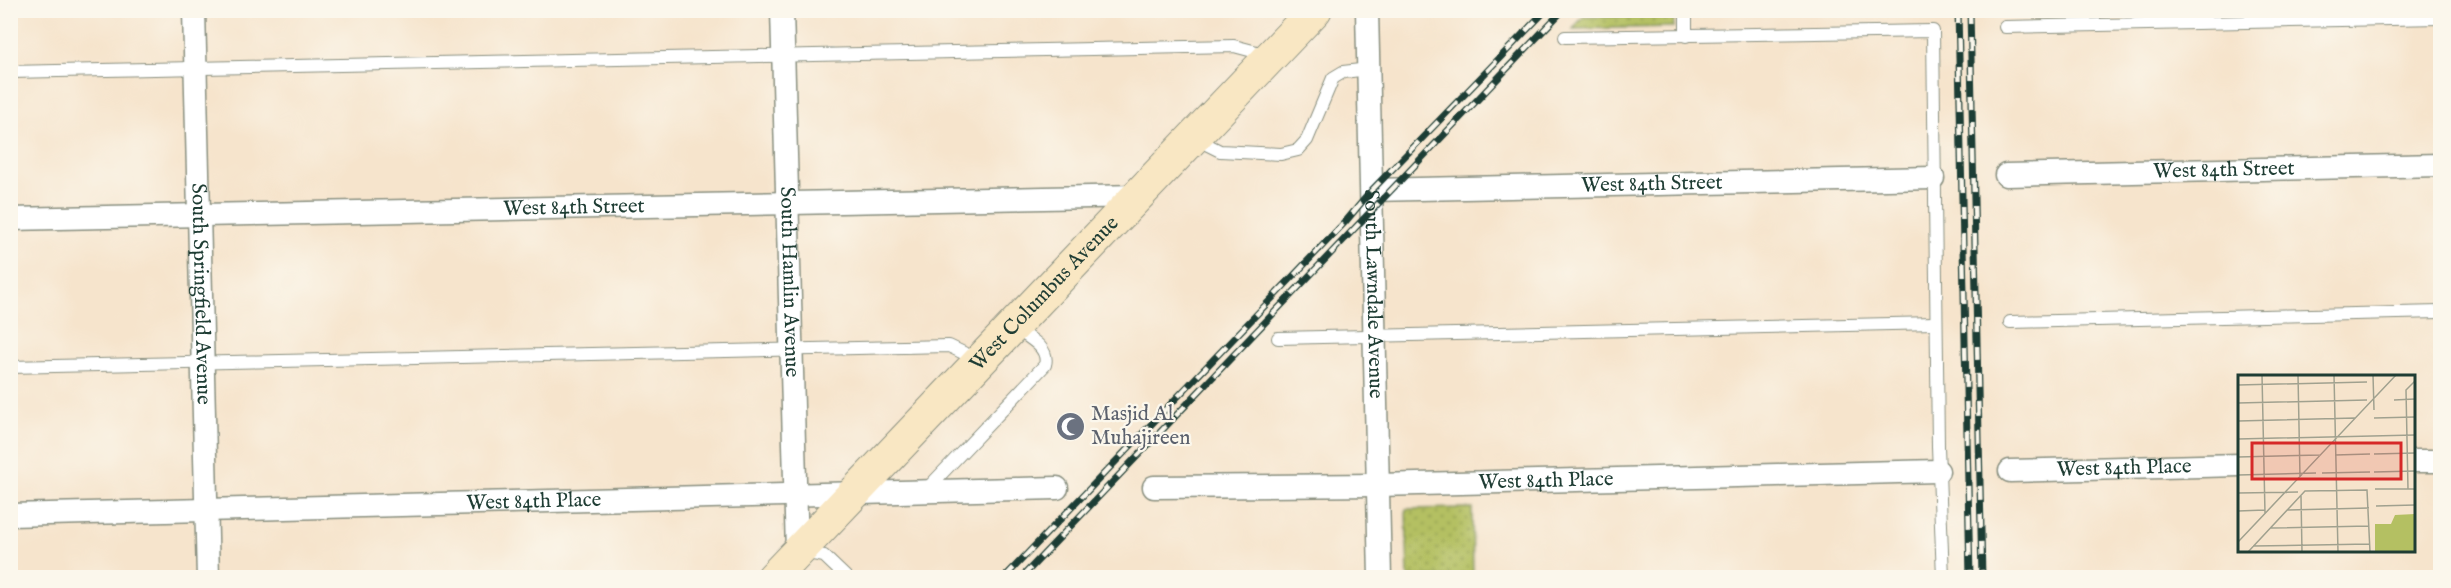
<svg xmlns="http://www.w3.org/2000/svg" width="2451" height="588" viewBox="0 0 2451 588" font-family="'IM FELL English',serif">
	<defs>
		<pattern id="grass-dots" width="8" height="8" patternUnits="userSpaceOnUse" patternTransform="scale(1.5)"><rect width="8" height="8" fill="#b4c062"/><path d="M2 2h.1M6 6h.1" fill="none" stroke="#929d52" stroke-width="1.8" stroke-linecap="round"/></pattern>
	</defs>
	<rect width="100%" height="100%" fill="#fbf7ec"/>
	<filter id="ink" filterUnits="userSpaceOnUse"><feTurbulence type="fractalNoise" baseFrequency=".0167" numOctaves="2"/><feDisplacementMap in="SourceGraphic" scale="12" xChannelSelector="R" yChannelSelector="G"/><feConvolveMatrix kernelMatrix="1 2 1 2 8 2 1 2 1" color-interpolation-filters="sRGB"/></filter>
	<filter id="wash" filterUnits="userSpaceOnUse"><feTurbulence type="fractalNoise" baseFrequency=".008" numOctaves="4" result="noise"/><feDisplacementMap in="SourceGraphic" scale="24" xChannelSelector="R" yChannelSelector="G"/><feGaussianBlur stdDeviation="1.35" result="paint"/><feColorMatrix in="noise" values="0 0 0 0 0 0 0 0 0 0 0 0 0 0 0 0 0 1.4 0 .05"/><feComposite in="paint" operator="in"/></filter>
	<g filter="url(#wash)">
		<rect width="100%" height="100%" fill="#f6e4cc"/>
		<g fill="url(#grass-dots)" stroke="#6a7e4b" stroke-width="1.5">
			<path d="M1637,10L1673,11L1674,27L1573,29L1583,17L1631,16Z"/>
			<path d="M1472,508L1473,577H1408L1406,509Z"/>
		</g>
	</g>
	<g filter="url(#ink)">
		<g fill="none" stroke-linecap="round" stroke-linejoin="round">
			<defs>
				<g id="lane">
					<path d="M1686,10V36"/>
					<path d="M2005,27L2440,18"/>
					<path d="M1565,37L1933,31L1938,446L1943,578"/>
					<path d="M10,72L1234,46L1268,55"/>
					<path d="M1194,138L1220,151L1281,154L1298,150L1307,140L1333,78L1343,72L1369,69"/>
					<path d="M2010,322L2440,312"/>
					<path d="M1278,338L1935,323"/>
					<path d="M10,367L949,346L978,360"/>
					<path d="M925,491L1045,365C1050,347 1027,337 1015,328"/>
					<path d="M802,552L824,556L847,578"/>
				</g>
				<g id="street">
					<path id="s1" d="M194,10L208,578"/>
					<path id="s2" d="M782,10L797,552"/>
					<path id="s3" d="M1367,10L1380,578"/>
					<path id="s4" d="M2006,175L2440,165"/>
					<path id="s5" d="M1372,190L1933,178"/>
					<path id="s6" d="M10,219L1138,196"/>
					<path d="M2414,461H2440"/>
					<path id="s7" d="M2010,471L2240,465"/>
					<path id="s8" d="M1154,487L1378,485L1938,471"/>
					<path id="s9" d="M10,515L1057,488"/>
				</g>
				<g id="secondary">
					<path id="s10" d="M773,578L1315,10"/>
				</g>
			</defs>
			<use href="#lane" stroke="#8a9080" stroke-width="14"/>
			<use href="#street" stroke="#8a9080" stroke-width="25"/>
			<use href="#secondary" stroke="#8a9080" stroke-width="35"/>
			<use href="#lane" stroke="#fff" stroke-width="12"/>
			<use href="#street" stroke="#fff" stroke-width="22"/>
			<use href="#secondary" stroke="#f9e7c3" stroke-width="33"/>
			<defs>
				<g id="rail">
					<path d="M1958,10L1970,578"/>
					<path d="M1970,10L1982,578"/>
					<path d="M1004,578L1346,221L1372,190L1546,10"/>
					<path d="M1021,578L1563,10"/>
				</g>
			</defs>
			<use href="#rail" stroke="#1f3d34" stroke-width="7"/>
			<use href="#rail" stroke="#fbf7ec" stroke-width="4.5" stroke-dasharray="14" stroke-linecap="butt"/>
		</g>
	</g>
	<defs>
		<symbol id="mosque-disc" viewBox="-11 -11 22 22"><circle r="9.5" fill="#6b7280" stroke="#fbf7ec"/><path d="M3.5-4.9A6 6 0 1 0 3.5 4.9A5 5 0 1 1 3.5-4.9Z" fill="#fff"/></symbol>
	</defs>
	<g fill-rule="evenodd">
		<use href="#mosque-disc" x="1054" y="410" width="33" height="33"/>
	</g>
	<g text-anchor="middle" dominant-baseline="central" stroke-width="4.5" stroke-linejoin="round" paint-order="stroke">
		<g font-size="21" fill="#1f3d34" stroke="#fbf7ec">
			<text stroke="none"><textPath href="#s4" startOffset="218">West 84th Street</textPath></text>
			<text stroke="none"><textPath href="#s5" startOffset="280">West 84th Street</textPath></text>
			<text stroke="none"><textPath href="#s6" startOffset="564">West 84th Street</textPath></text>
			<text stroke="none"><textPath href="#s2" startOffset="272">South Hamlin Avenue</textPath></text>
			<text stroke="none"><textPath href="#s1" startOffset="284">South Springfield Avenue</textPath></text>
			<text stroke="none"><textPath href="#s10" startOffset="393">West Columbus Avenue</textPath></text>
			<text stroke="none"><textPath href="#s3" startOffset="284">South Lawndale Avenue</textPath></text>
			<text stroke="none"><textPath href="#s7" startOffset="114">West 84th Place</textPath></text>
			<text stroke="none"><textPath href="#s8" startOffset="392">West 84th Place</textPath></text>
			<text stroke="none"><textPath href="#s9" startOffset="524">West 84th Place</textPath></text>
		</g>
		<g font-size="21" fill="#5b616d" stroke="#fbf7ec" text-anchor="start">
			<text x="1091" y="414">Masjid Al<tspan x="1091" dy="24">Muhajireen</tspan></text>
		</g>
	</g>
	<g transform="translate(2238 375)">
		<rect width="177" height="177" fill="#f6e4cc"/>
		<path d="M177,139V177H137V149H153L157,140Z" fill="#b4c062"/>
		<path fill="none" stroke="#a0a18f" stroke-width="1.5" d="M24,0L27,138M60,0L62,102M96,0L100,177M135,0L136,35M0,10L129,7M156,25L177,24M0,28L129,25M136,43L177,42M0,46L117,43M0,64L177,60M136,79L177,78M97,80L132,79M0,82L83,80M136,97L177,96M84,98L132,97M0,100L78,98M137,114H177M170,114L168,15L177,6M0,118L60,117M63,121L64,177M138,131L177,130M50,135L131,133M0,136L27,135M32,153L131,151M0,167L158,0M15,171L132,169M10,177L67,116L129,115L132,177"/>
		<path fill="#d62828" fill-opacity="0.15" stroke="#d62828" stroke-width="3" d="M14,68H163V104H14Z"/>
		<rect width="177" height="177" fill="none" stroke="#1f3d34" stroke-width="3"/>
	</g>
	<rect width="2451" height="588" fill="none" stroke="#fbf7ec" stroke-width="36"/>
</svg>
